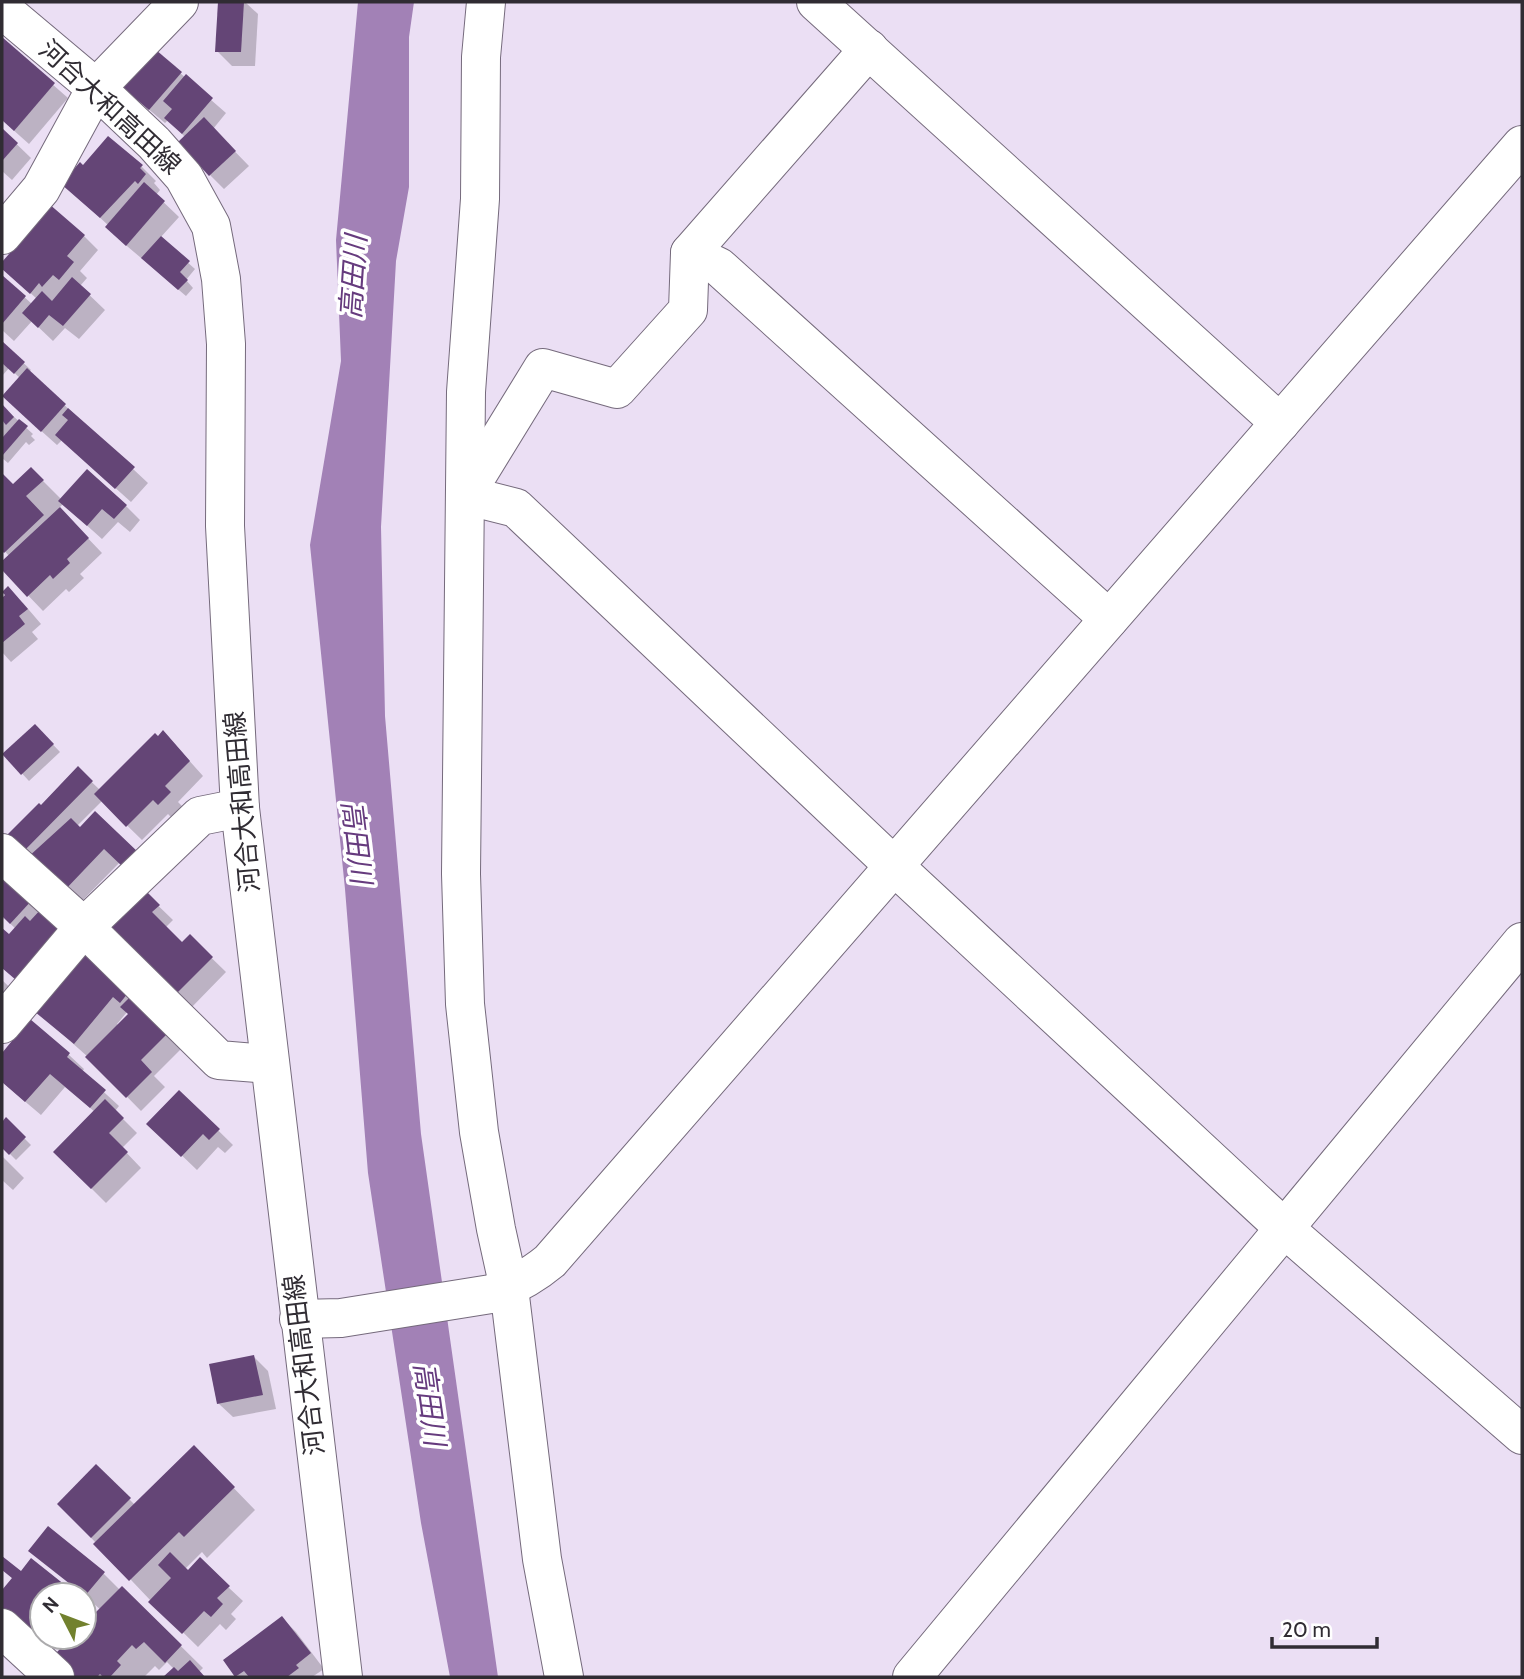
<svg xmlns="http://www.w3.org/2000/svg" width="1524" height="1679" viewBox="0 0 1524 1679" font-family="Cabin,'Noto Sans JP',sans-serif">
	<rect width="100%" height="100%" fill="#ebdff4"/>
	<path fill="#a281b6" d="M358,2H414L409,37V187L396,261L381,527L385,716L421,1134L498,1677H450L421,1523L368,1173L345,889L310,545L341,361L336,240Z"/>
	<g fill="#0003" fill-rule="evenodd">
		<path d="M219,2H245L258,14L255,66H232L217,51Z"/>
		<path d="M2,40L68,98L29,144L2,120Z"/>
		<path d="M156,52L226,113L213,129L249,166L224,189L210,175L185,137L168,120L165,123L140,102Z"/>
		<path d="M2,130L31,158L12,180L2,171Z"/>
		<path d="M141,166L156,181L154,183L160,190L156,195L179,217L160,238L195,269L186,280L193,288L186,296L121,241L108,225L63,184L84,167Z"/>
		<path d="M31,231L84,236L98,250L80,271L87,278L80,286L105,310L79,339L65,328L53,341L32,321L14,341L2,330V277L32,304L37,299L2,267Z"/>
		<path d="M2,343L31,370L29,372L148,483L131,502L62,440L57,445L19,411L20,378L9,368L2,376Z"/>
		<path d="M2,406L33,434L31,436L35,440L29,445L26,442L8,463L2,458Z"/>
		<path d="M31,469L62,500L126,506L140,520L130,532L118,522L102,539L63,504L59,508L102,553L80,574L84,578L69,592L66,589L43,611L2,568V563L9,556L2,548V476L13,487Z"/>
		<path d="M7,596L23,603L41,624L32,632L38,639L11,662L2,652V601Z"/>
		<path d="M42,733L60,752L29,781L5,755Z"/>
		<path d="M177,747L203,776L178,802L184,808L173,819L168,814L142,840L102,801L77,826L120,862L78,905L7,838L41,807L78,769L100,790Z"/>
		<path d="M2,874L42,911L32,993L2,967V930L9,937L16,929L4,918L2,921Z"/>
		<path d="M143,891L173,920L165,928L182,945L190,937L226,972L190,1009L107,928Z"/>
		<path d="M87,953L186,1044L154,1076L165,1087L141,1111L88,1057L32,1007ZM127,1012L130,1014L119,1026L117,1024Z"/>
		<path d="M2,980L24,1001L2,1026Z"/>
		<path d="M30,1022L69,1055L84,1069L82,1072L119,1106L115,1111L137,1133L122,1148L141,1168L106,1203L55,1152L95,1112L65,1087L41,1115L2,1082V1055Z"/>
		<path d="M179,1092L233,1145L225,1153L218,1147L197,1170L149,1124Z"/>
		<path d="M6,1120L31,1145L16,1160L2,1146V1124Z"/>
		<path d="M2,1156L24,1178L13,1190L2,1180Z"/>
		<path d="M254,1357L268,1371L276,1409L233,1417L218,1403Z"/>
		<path d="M194,1447L255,1510L207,1558L202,1552L185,1569L228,1587L243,1601L231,1614L236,1619L226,1630L220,1624L198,1647L151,1601L59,1504L96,1466L135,1505Z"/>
		<path d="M31,1550L103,1573L120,1590L122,1588L203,1668L199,1672L205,1677H165L174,1669L167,1662L159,1670L155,1666L144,1677H76L55,1656L74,1637H84V1627L101,1610Z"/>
		<path d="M2,1558L21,1573L31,1561L73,1595H42V1637H52L45,1646L2,1610V1593L13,1579L2,1569Z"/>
		<path d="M282,1618L296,1632L324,1669L312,1677H238L225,1660Z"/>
	</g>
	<g fill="#644576">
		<path d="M218,2H244L241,52H215Z"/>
		<path d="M2,37L55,83L14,131L2,120Z"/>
		<path d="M156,50L182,72L149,110L123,88Z"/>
		<path d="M186,74L213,98L182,134L164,118L172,109L163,101Z"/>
		<path d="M204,117L236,151L209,176L178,142Z"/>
		<path d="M2,128L18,143L2,161Z"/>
		<path d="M108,136L143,165L140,168L146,174L138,184L135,181L100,218L61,184L80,162L83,165Z"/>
		<path d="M144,182L165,201L126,246L105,227Z"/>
		<path d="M48,203L85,235L67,256L74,262L59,280L53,275L42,287L39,283L30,294L2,269V262L29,231Z"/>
		<path d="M161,236L190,261L180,272L188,280L178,290L141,258Z"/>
		<path d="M2,275L26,296L2,324Z"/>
		<path d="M72,277L91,294L63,326L49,315L38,328L22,313L42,291L52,301Z"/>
		<path d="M2,341L25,362L14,374L2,363Z"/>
		<path d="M27,368L66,404L41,432L2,396Z"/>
		<path d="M2,404L14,417L6,425L2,420Z"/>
		<path d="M68,408L135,467L115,489L55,435L68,420L62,415Z"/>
		<path d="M19,419L28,426L2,456V438Z"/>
		<path d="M31,467L44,480L26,496L44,515L4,553L2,551V473L13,484Z"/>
		<path d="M87,469L127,505L114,519L102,509L87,526L58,501Z"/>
		<path d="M60,507L89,538L67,559L70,563L53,579L50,575L27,597L2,570V561Z"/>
		<path d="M8,586L28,609L19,616L25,624L2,643V598L5,595L2,592Z"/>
		<path d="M35,724L54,744L21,775L2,754Z"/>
		<path d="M163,730L190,761L165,786L171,792L158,805L153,800L126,827L94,794L155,733L158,736Z"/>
		<path d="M78,766L93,781L21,854L4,838L39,803L41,805Z"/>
		<path d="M95,811L139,853L124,868L104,849L63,892L27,858L71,818L80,827Z"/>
		<path d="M2,872L33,899L10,924L2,916Z"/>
		<path d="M143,888L160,905L152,912L182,942L190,934L213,957L174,996L104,928Z"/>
		<path d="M42,908L63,926L16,980L2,968V928L9,934L25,916L30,921Z"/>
		<path d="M87,950L132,988L120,1003L113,997L74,1044L29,1007Z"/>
		<path d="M136,991L173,1028L141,1060L152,1072L126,1098L85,1057L128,1014L120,1007Z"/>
		<path d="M30,1019L70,1053L67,1057L106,1090L90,1108L50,1074L25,1102L2,1082V1053Z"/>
		<path d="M179,1090L220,1129L209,1140L203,1134L181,1157L146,1124Z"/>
		<path d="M105,1099L124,1118L109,1133L128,1152L91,1189L53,1152Z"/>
		<path d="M6,1117L26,1137L9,1155L2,1148V1122Z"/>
		<path d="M254,1355L263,1395L217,1404L209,1364Z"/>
		<path d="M194,1445L235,1487L184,1537L179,1532L129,1581L93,1544Z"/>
		<path d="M96,1464L131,1498L91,1538L57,1504Z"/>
		<path d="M48,1526L105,1572L84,1597V1595L28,1551Z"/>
		<path d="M170,1552L188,1570L200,1557L230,1586L217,1598L223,1604L211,1617L204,1611L182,1634L148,1602L171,1578L158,1565Z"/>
		<path d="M2,1556L21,1571L31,1558L70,1589L65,1595H42V1617L29,1633L2,1610V1590L12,1578L2,1570Z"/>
		<path d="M122,1586L182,1645L165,1663L144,1642L136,1649L132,1645L117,1661L121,1665L110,1677H103L100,1674L97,1677H74L53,1656L72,1637H84V1624Z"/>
		<path d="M282,1616L311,1653L296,1665L299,1668L287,1677H249L244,1671L235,1677L223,1660Z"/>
		<path d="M190,1660L205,1677H163L174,1667L178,1671Z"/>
	</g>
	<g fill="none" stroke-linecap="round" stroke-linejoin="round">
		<defs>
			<g id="street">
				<path d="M486,2L481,57L480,199L466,392L461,874L465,1004L479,1132L496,1229L509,1288L542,1559L564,1677"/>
				<path d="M816,2L1280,423"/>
				<path d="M869,49L690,253L688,310L617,389L543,368L465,495L516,508L893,865L1285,1229L1522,1435"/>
				<path d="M2,235L41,189L96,88L179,2"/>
				<path d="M690,253L719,267L1109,619"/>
				<path d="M2,853L84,927L219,1060L269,1064"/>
				<path d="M2,1024L84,927L200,816L240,808"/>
				<path d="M299,1319L341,1318L491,1294C514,1286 532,1276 550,1261L1522,145"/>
				<path d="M2,1628L55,1677"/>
				<path d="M912,1677L1522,942"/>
			</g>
			<path id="secondary" d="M2,9L96,88L154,143L184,177L211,226L221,279L226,344L225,526L240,808L343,1677"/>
		</defs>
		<use href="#street" stroke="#756a7c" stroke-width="40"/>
		<use href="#secondary" stroke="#756a7c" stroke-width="40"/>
		<use href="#street" stroke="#fff" stroke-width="38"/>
		<use href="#secondary" stroke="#fff" stroke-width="38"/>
	</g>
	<g text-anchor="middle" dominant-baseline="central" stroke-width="7" stroke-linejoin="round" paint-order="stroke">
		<g font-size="26" fill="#302c33" stroke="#fff">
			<text transform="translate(110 107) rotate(43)">河合大和高田線</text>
			<text transform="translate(242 802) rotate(-95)">河合大和高田線</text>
			<text transform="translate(304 1365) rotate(-97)">河合大和高田線</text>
		</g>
		<g font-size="28" font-style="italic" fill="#663b7e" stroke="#fff">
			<text transform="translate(353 277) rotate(-86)">高田川</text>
			<text transform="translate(357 842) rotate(83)">高田川</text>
			<text transform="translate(430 1404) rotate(82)">高田川</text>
		</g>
	</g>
	<rect width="1524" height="1679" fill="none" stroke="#302c33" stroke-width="7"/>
	<g transform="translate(63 1616) rotate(312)"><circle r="33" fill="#ffffff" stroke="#acabad" stroke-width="2"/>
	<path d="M0-5L12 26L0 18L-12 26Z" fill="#72812e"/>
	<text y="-10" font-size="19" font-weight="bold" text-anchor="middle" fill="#302c33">N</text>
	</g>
	<path d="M1272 1637v10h105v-10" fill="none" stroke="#302c33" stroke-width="3.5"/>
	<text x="1282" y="1637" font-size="21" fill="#302c33" stroke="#ffffff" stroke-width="5" paint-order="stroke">20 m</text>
</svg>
